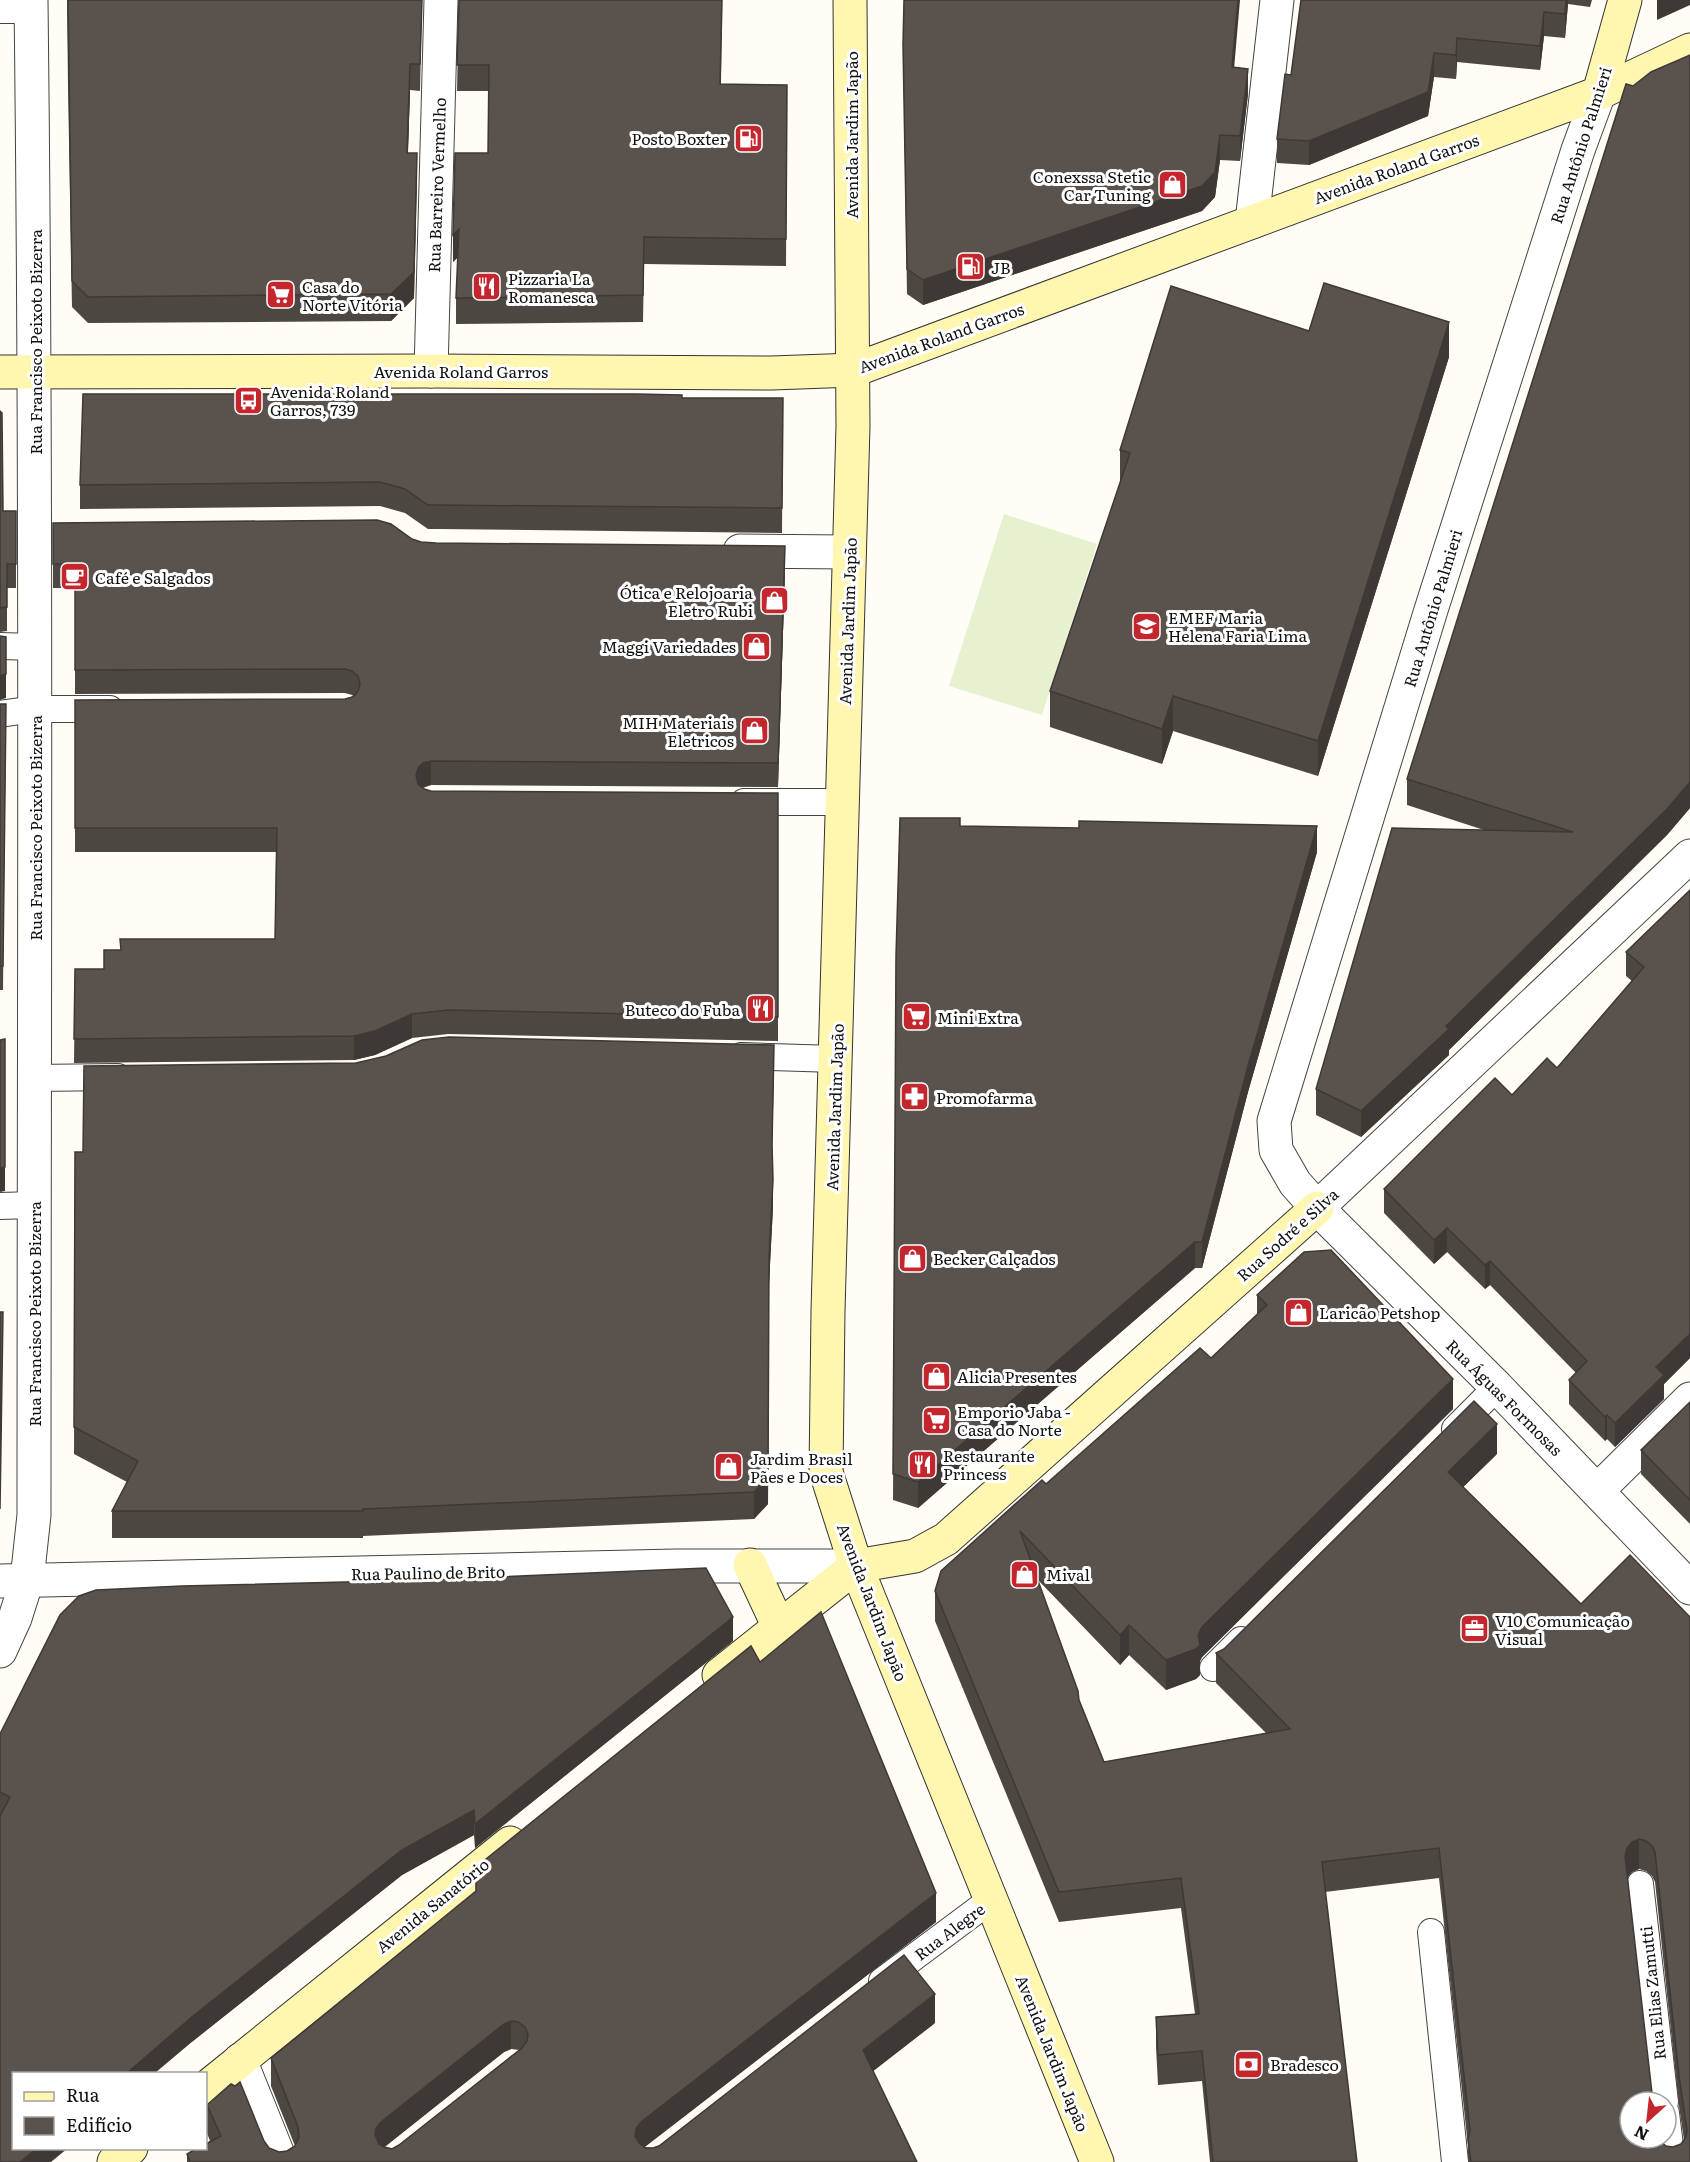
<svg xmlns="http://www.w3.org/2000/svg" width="1690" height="2162" viewBox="0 0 1690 2162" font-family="Literata,serif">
	<rect width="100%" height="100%" fill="#fffdf5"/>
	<path fill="#e6f2cf" d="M1004,514L1097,544L1042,715L949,686Z"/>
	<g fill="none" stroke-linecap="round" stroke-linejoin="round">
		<defs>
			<g id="lane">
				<path d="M0,10H32"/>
				<path d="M0,646L35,647"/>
				<path d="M0,714L35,709H110"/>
				<path d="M744,802H843"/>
				<path d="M741,1056L836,1059"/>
				<path d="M33,1078L118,1077"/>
				<path d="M0,1206L34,1205"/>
				<path d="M1455,1429L1497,1387"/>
				<path d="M1213,1668L1241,1640"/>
				<path d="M1640,1884L1665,2102"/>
				<path d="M1431,1932L1455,2162"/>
				<path d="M882,1981L992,1899"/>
				<path d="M1666,2113L1672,2162"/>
			</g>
			<g id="street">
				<path d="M1599,93L1578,150L1431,610L1274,1121L1276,1150L1295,1183L1317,1208L1497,1387L1690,1588"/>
				<path d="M1252,222L1277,0"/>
				<path d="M431,371L441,0"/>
				<path d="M740,551L849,552"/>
				<path d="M1317,1208L1690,856"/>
				<path d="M1597,1491L1690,1399"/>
				<path d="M0,1581L676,1566H856"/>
				<path d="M0,1651L15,1618L27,1580L34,1515C34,1010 37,505 31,0"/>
				<path d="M240,2060L281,2162"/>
			</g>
			<g id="secondary">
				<path d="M850,0L853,426L828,1311L826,1472L856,1566L1097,2162"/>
				<path d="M1599,93L1625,0"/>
				<path d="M0,372L431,371L772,373L854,370L1599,93L1690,50"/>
				<path d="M750,1565L779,1627"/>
				<path d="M719,1675L856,1566L915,1556L946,1539L1317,1208"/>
				<path d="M206,2088L510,1843"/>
				<path d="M114,2162L131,2148"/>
			</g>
		</defs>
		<use href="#lane" stroke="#444" stroke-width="28"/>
		<use href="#street" stroke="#444" stroke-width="35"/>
		<use href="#secondary" stroke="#333" stroke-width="35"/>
		<use href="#lane" stroke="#fff" stroke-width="26"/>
		<use href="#street" stroke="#fff" stroke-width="33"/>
		<use href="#secondary" stroke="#fff6b0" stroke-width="33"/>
	</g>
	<g fill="#4d4742" fill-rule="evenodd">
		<path d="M67,0H422L420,91L410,90L408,153L417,179L414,298L391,321L88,323L72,307L68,86Z"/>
		<path d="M459,0H722L721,84L787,85L786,266L644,264L643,322L456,324V298L458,257L453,262L488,153L489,91H457Z"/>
		<path d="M1301,0H1592L1590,7L1568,4L1565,38L1544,36L1540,70L1457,62L1456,79L1434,77L1428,116L1309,165L1277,163V139L1291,75Z"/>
		<path d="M903,44L1234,68L1248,94L1240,161L1220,160L1215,197L1202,211L923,305L907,294Z"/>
		<path d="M1690,55V808L1667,835L1449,1050V1055L1361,1137L1316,1115V1089L1484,830L1407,805V779L1633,86Z"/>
		<path d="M1309,331L1449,357L1318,776L1173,731L1162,764L1050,727V691L1120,483V450Z"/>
		<path d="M682,398H783L782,533L438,529H428L405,513L380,506L80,509V485Z"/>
		<path d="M0,411L3,511H16V588H7V631L0,632Z"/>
		<path d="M53,523L412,539L421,542L785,570L778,787L431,785L423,788L431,791L778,793V1041L448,1034L412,1038L375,1055L354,1060L74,1063L75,969H104L120,950L275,939L276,852H75V700L345,699L353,696L352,695L345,693L75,694V588H53Z"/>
		<path d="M0,704H6L3,990H0Z"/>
		<path d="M960,826L1317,852L1248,1092L1202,1268H1195L918,1508L893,1500L896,956Z"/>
		<path d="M1690,890V1358L1664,1384V1399L1615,1447L1607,1439L1605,1441L1569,1404V1380L1576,1373L1490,1285L1485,1289L1447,1252L1434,1264L1384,1213V1189L1512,1095L1557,1068L1632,981L1626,976V952Z"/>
		<path d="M774,1072L772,1152L773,1207L769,1284L768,1504L754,1519L363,1536V1538H112V1511L127,1482L74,1454L75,1152H83Z"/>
		<path d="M1257,1295L1453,1409L1202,1657L1200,1661V1675L1196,1679L1166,1690L1129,1655L1120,1665L1037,1579L1079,1700L1104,1762L1266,1733L1216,1683V1653L1224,1649L1497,1454L1463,1487L1581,1604L1630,1555L1690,2162H1468V2146L1439,1878L1325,1892L1357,2162H1210L1202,2081L1158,2085L1156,2047V2017L1195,2014L1181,1908L1059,1922L935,1621V1591L1046,1484L1211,1358L1257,1315ZM1639,1869L1646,1871L1652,1876L1655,1882L1679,2106L1684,2140L1681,2144L1673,2147L1666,2146L1660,2141L1630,2102L1627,1876L1632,1872Z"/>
		<path d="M1690,1402V1524L1641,1474V1450Z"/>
		<path d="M733,1641L475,1848L474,1835L402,1875L193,2041L0,2162V1734Z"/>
		<path d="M760,1662L936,1922L644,2147L653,2148L935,2023L873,2071L917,2162H187V2154L210,2141L207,2133V2105L264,2141L269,2148L279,2152L287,2151L295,2146L271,2086V2058L476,1891V1867ZM511,2049L519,2050L399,2145L392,2149L384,2147L504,2052Z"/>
	</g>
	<g fill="#3f3936">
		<path d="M1238,0H1240L1232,92V67Z"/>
		<path d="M1566,0H1568V4L1565,38V14Z"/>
		<path d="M1657,0H1690V5L1657,20Z"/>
		<path d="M1544,12V36L1540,70V46Z"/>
		<path d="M1457,38V62L1456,79V55Z"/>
		<path d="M1434,53V77L1428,116L1309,165V141Z"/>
		<path d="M410,64V90L407,179V153Z"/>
		<path d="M1248,69V94L1240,161V136Z"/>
		<path d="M1220,135V160L1215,197L1202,211L923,305V280Z"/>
		<path d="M417,153L414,298L391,321V294Z"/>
		<path d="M459,229V256L453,262V235Z"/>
		<path d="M1449,322V357L1318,776V741Z"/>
		<path d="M785,546V570L778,787V763Z"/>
		<path d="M6,661V698L0,700V676Z"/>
		<path d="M1173,696V731L1162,764V729Z"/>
		<path d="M431,761V785L423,787L418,792L416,775L418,768L423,763Z"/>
		<path d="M1690,782V808L1667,835L1449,1050V1055L1361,1137V1111Z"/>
		<path d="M1317,826V852L1248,1092L1202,1268V1242L1248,1066Z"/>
		<path d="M412,1014V1038L375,1055L354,1060V1036Z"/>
		<path d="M5,1039V1191L0,1192V1168Z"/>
		<path d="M773,1180V1207L769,1284L768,1504L754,1519V1492Z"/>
		<path d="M1447,1228V1252L1434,1264V1240Z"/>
		<path d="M1195,1242V1268L918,1508V1482Z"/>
		<path d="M1490,1261V1285L1485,1289V1265Z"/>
		<path d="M1690,1334V1358L1664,1384V1399L1615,1447V1423L1656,1367Z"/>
		<path d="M1453,1379V1409L1202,1657L1200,1661V1675L1196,1679L1166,1690V1660L1198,1635L1202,1627Z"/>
		<path d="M1607,1415V1439L1605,1441V1417Z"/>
		<path d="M1497,1424V1454L1448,1502V1472Z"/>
		<path d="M733,1617V1641L475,1848V1824Z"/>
		<path d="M1129,1625V1655L1120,1665V1635Z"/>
		<path d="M474,1810V1835L402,1875L193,2041L155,2073H127L193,2016L402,1850Z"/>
		<path d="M1639,1839V1869L1632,1872L1627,1878L1625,1856L1627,1848L1632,1842Z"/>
		<path d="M936,1893V1922L641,2150L635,2136L636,2129L641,2122Z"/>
		<path d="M935,1994V2023L863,2079V2050Z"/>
		<path d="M511,2021V2049L504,2052L381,2150L375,2135L376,2128L381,2122L504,2024Z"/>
		<path d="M37,2148H68L51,2162H20Z"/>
	</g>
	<g fill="#5a524d" stroke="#3f3936" stroke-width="1.5" fill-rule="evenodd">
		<path d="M68,0H422L420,64H410L407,153H417L414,272L391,294L88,297L72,281Z"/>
		<path d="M459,0H722L720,84L787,85L786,239L644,237L643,295L456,298L459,229L453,235L455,153H488L489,65H457Z"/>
		<path d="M904,0H1238L1232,67L1248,69L1240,136L1220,135L1215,172L1202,186L923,280L907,269L903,44Z"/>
		<path d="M1301,0H1566L1565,14L1544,12L1540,46L1457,38L1456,55L1434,53L1428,92L1309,141L1277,139L1285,74L1291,75Z"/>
		<path d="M1690,55V782L1667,809L1446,1026L1449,1029L1361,1111L1316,1089L1392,828L1573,832L1407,779L1626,84L1633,86L1651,72Z"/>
		<path d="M1324,283L1449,322L1318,741L1173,696L1162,729L1050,691L1130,453L1120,450L1171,286L1309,331Z"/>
		<path d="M83,394H636L682,395V398H783L782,508L438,505H428L405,489L380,482L80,485Z"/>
		<path d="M0,411L2,413L3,511H16V564H7V607L0,608Z"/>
		<path d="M377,520L391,524L412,539L421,542L436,543L785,546L778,763L431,761L423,763L418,768L416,775L418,784L424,789L431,791L778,793V1017L448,1010L412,1014L375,1031L354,1036L74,1039L75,969H104V950H121L120,939H275L277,828H75V700L345,699L353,697L358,691L360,685L358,676L352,671L345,669L75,670V564H53V523Z"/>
		<path d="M0,636L6,637V674L0,676Z"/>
		<path d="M0,704H6L3,966H0Z"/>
		<path d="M900,818H960V826L1079,828V821L1317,826L1248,1066L1202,1242H1195L918,1482L893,1474L896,956Z"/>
		<path d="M1690,890V1334L1656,1367L1664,1375L1615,1423L1607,1415L1605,1417L1569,1380L1587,1361L1490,1261L1485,1265L1447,1228L1434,1240L1384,1189L1495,1078L1512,1095L1547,1058L1557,1068L1644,967L1626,952Z"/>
		<path d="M449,1037L774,1045L772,1144L773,1180L769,1257L768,1477L754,1492L363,1509V1511H112L138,1461L74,1427L75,1152H83L84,1066L356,1063L386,1056L422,1040Z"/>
		<path d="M5,1039V1167L0,1168V1040Z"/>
		<path d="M1331,1250L1453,1379L1202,1627L1198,1635L1200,1645L1196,1649L1166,1660L1129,1625L1120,1635L1020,1531L1078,1691L1079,1700L1104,1762L1290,1729L1216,1653L1224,1649L1474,1401L1497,1424L1448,1472L1581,1604L1630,1555L1690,1617V2162H1471L1468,2139L1470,2130L1439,1848L1322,1862L1357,2162H1213L1202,2051L1158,2055L1156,2017L1199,2014L1181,1878L1059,1892L935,1591L941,1571L1042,1480L1046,1484L1200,1348L1211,1358L1267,1305L1257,1295L1304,1252ZM1639,1839L1646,1841L1652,1846L1655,1852L1679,2076L1687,2130L1686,2137L1681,2144L1673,2147L1666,2146L1660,2141L1659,2138H1630V2102H1653L1625,1856L1627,1848L1632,1842Z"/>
		<path d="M0,1312H3L0,1509Z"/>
		<path d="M1690,1402V1500L1641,1450Z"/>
		<path d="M706,1568L733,1617L475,1824L474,1810L402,1850L193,2016L127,2073H14V2148H37L20,2162H0V1816L10,1797L0,1792V1734L60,1615L79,1596L96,1590L182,1586L426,1580Z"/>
		<path d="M821,1612L936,1893L641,2122L636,2129L635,2136L639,2143L645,2148H653L659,2146L904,1955L935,1994L863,2050L917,2162H190L187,2154L197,2148H206V2144L221,2136L207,2105L231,2084L235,2086L240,2082L264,2141L269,2148L279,2152L287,2151L295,2146L299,2137L298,2127L271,2058L476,1891V1867L751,1646L760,1662ZM511,2021L518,2022L525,2027L528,2034L527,2041L522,2048L399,2145L392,2149L384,2147L379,2144L375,2135L376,2128L381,2122L504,2024Z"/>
	</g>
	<defs>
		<symbol id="fuel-square" viewBox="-11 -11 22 22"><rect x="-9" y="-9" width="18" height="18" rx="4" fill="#c4262e" stroke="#fff"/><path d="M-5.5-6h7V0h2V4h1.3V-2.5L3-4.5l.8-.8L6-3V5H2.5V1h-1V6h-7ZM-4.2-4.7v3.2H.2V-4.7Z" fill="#fff"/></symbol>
		<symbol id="shop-square" viewBox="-11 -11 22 22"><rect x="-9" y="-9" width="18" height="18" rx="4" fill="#c4262e" stroke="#fff"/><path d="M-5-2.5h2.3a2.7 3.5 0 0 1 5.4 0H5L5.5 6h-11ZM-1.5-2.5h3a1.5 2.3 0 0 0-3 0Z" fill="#fff"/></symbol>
		<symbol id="restaurant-square" viewBox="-11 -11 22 22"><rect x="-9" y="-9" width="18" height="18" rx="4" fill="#c4262e" stroke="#fff"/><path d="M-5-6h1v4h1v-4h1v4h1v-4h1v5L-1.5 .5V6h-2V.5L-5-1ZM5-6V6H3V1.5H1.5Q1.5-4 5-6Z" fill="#fff"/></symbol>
		<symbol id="supermarket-square" viewBox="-11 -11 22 22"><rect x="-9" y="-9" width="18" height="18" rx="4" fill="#c4262e" stroke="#fff"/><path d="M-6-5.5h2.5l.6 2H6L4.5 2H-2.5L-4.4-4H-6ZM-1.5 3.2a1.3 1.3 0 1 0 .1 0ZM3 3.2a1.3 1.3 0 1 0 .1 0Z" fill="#fff"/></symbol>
		<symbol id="bus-square" viewBox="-11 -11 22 22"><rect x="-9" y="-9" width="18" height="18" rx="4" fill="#c4262e" stroke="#fff"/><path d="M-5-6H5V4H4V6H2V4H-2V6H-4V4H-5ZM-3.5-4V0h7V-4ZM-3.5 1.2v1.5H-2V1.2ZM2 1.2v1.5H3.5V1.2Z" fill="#fff"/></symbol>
		<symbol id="cafe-square" viewBox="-11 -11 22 22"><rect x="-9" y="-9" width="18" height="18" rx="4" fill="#c4262e" stroke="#fff"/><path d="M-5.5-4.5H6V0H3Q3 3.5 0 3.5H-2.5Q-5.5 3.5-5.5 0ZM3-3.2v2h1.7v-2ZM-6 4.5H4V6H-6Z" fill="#fff"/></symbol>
		<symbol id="school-square" viewBox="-11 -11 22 22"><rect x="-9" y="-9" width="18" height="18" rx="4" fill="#c4262e" stroke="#fff"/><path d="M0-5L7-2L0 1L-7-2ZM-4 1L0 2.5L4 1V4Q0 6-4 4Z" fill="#fff"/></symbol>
		<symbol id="pharmacy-square" viewBox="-11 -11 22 22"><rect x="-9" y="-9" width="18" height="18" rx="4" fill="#c4262e" stroke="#fff"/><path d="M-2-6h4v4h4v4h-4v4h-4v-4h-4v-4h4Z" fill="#fff"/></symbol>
		<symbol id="office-square" viewBox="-11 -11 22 22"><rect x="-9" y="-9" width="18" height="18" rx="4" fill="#c4262e" stroke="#fff"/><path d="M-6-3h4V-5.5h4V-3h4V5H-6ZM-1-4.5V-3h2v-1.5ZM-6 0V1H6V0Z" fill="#fff"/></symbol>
		<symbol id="bank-square" viewBox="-11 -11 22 22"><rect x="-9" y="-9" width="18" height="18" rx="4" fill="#c4262e" stroke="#fff"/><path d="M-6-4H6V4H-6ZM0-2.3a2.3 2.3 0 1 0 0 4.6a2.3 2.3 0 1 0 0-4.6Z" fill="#fff"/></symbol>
	</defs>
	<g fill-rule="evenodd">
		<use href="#fuel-square" x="732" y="122" width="33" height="33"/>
		<use href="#shop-square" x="1156" y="168" width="33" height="33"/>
		<use href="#fuel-square" x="954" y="250" width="33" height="33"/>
		<use href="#restaurant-square" x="470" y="270" width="33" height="33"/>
		<use href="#supermarket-square" x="264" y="278" width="33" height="33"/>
		<use href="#bus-square" x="232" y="384" width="33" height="33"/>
		<use href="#cafe-square" x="58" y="560" width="33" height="33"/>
		<use href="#shop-square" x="758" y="584" width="33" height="33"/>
		<use href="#school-square" x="1130" y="610" width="33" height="33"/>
		<use href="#shop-square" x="740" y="630" width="33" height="33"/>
		<use href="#shop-square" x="738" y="714" width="33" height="33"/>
		<use href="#restaurant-square" x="744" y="992" width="33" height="33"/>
		<use href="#supermarket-square" x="900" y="1000" width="33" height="33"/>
		<use href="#pharmacy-square" x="898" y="1080" width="33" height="33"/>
		<use href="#shop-square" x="896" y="1242" width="33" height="33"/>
		<use href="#shop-square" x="1282" y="1296" width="33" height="33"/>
		<use href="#shop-square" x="920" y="1360" width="33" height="33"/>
		<use href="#supermarket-square" x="920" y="1404" width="33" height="33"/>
		<use href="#restaurant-square" x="906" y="1448" width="33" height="33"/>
		<use href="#shop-square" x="712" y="1450" width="33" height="33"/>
		<use href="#shop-square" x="1008" y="1558" width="33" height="33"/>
		<use href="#office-square" x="1458" y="1612" width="33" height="33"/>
		<use href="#bank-square" x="1232" y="2048" width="33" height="33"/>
	</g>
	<g text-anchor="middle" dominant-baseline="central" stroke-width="6" stroke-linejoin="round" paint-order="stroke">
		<g font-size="16" fill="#111" stroke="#fff">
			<text transform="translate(851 135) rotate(-90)">Avenida Jardim Japão</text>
			<text transform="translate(1580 145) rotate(-72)">Rua Antônio Palmieri</text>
			<text transform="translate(1396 168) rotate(-20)">Avenida Roland Garros</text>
			<text transform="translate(436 185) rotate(-88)">Rua Barreiro Vermelho</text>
			<text transform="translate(941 337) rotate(-20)">Avenida Roland Garros</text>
			<text transform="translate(35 342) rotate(-90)">Rua Francisco Peixoto Bizerra</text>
			<text x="461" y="371">Avenida Roland Garros</text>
			<text transform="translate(1432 608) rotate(-73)">Rua Antônio Palmieri</text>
			<text transform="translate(847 621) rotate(-88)">Avenida Jardim Japão</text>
			<text transform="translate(35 828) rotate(-90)">Rua Francisco Peixoto Bizerra</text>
			<text transform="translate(834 1107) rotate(-88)">Avenida Jardim Japão</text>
			<text transform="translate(1287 1234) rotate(-42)">Rua Sodré e Silva</text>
			<text transform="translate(34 1314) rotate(-90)">Rua Francisco Peixoto Bizerra</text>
			<text transform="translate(1505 1397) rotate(45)">Rua Águas Formosas</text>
			<text transform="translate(428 1572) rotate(-1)">Rua Paulino de Brito</text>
			<text transform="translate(873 1602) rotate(69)">Avenida Jardim Japão</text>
			<text transform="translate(432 1905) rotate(-39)">Avenida Sanatório</text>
			<text transform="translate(949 1931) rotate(-37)">Rua Alegre</text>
			<text transform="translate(1652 1993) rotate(-96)">Rua Elias Zamutti</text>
			<text transform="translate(1053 2053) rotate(68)">Avenida Jardim Japão</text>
		</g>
		<g font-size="16" fill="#111" stroke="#fff" text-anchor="start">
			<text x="727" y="138" text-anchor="end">Posto Boxter</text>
			<text x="1151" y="176" text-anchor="end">Conexssa Stetic<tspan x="1151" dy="18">Car Tuning</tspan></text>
			<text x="991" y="267">JB</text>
			<text x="508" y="278">Pizzaria La<tspan x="508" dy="18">Romanesca</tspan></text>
			<text x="302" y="286">Casa do<tspan x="302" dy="18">Norte Vitória</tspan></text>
			<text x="270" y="391">Avenida Roland<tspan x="270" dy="18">Garros, 739</tspan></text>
			<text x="95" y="577">Café e Salgados</text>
			<text x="753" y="592" text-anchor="end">Ótica e Relojoaria<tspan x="753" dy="18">Eletro Rubi</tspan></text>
			<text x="1168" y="617">EMEF Maria<tspan x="1168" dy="18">Helena Faria Lima</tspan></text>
			<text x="736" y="646" text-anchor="end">Maggi Variedades</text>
			<text x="734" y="722" text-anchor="end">MIH Materiais<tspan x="734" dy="18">Eletricos</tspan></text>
			<text x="740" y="1009" text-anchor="end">Buteco do Fuba</text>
			<text x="937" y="1017">Mini Extra</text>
			<text x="936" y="1097">Promofarma</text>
			<text x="933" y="1258">Becker Calçados</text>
			<text x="1319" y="1312">Laricão Petshop</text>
			<text x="957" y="1376">Alicia Presentes</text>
			<text x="957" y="1411">Emporio Jaba -<tspan x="957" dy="18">Casa do Norte</tspan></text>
			<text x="943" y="1455">Restaurante<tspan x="943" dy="18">Princess</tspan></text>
			<text x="750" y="1458">Jardim Brasil<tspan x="750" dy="18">Pães e Doces</tspan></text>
			<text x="1046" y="1574">Mival</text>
			<text x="1495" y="1620">V10 Comunicação<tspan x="1495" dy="18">Visual</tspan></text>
			<text x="1270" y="2064">Bradesco</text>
		</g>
	</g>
	<rect x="12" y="2072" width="195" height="78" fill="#ffffff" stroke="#a0a0a0" stroke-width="1.5"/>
	<rect x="24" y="2092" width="30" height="9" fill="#fff6b0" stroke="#a0a0a0" stroke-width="1.5"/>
	<text x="66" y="2102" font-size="18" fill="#111111">Rua</text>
	<rect x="24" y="2117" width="30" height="18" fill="#5a524d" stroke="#a0a0a0" stroke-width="1.5"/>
	<text x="66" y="2132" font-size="18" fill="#111111">Edifício</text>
	<g transform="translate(1648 2120) rotate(207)"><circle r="28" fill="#ffffff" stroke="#a0a0a0" stroke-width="1.5"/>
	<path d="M0-4.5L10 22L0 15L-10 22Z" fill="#c4262e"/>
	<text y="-9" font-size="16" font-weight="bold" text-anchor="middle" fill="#111111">N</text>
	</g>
</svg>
